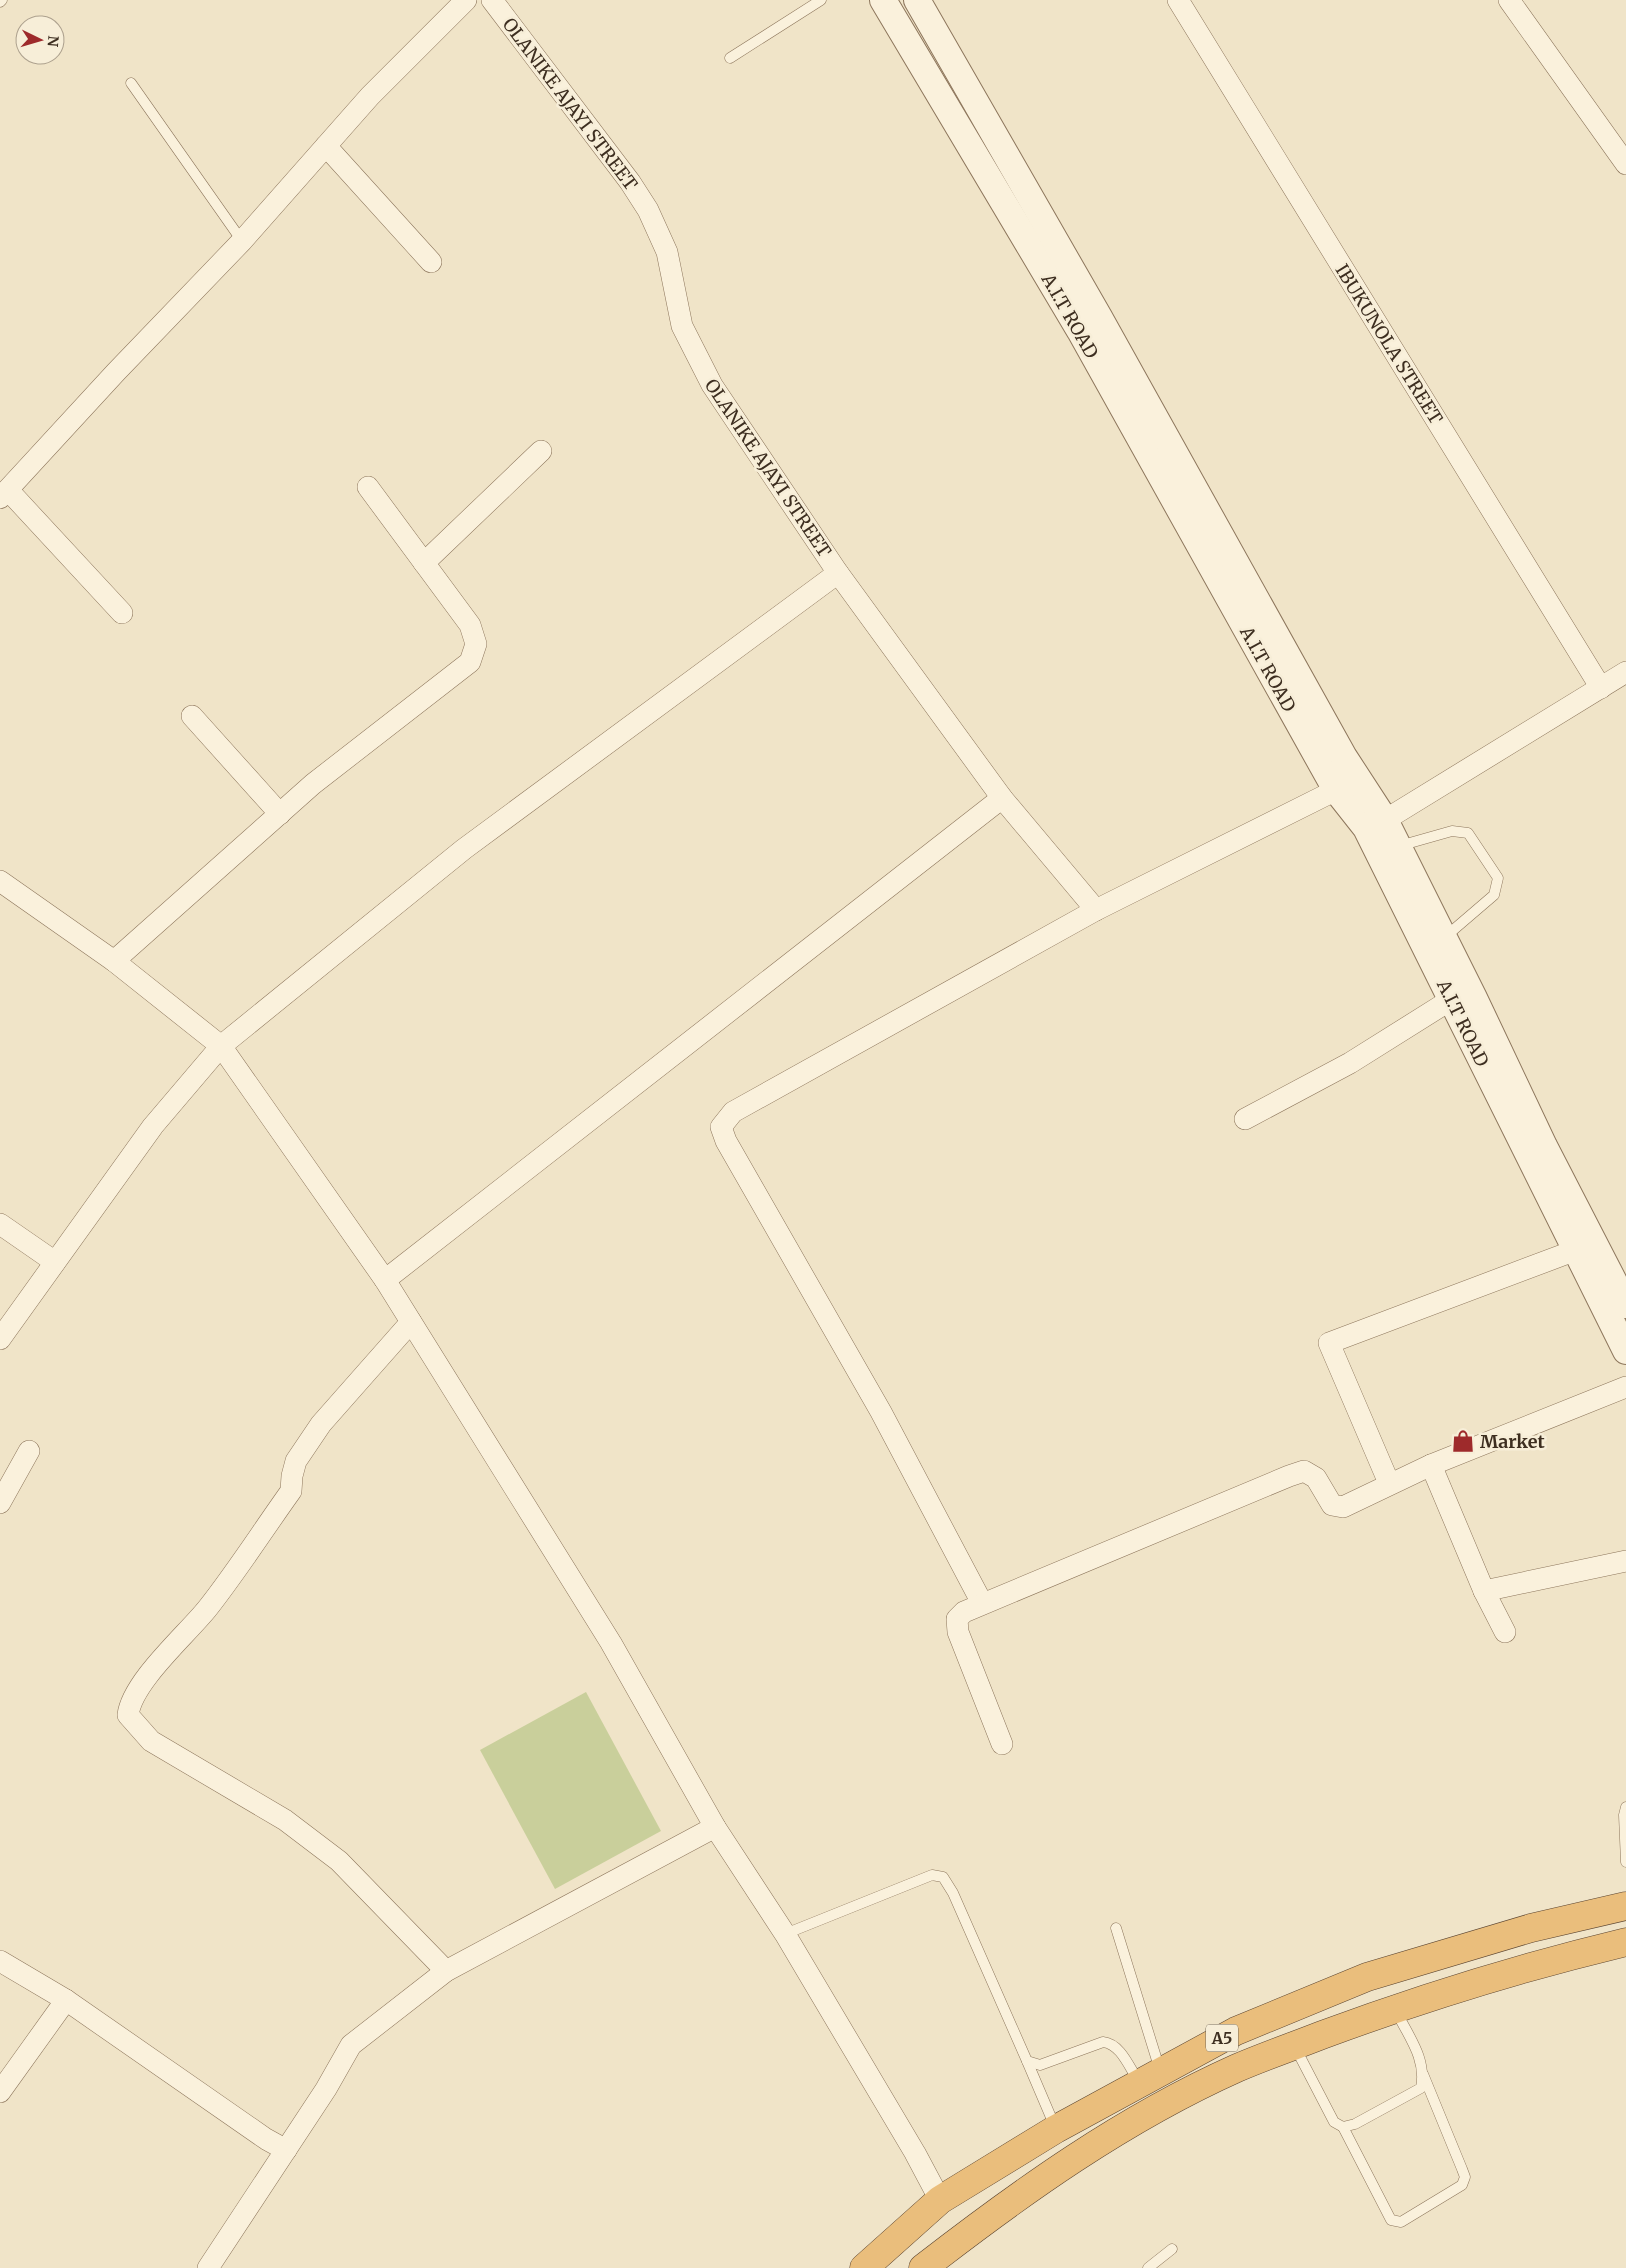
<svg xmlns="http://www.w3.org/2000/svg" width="1626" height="2268" viewBox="0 0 1626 2268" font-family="Merriweather,serif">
	<rect width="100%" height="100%" fill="#f0e4c8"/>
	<path fill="#c9cf9b" d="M586,1692L661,1831L555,1889L480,1750Z"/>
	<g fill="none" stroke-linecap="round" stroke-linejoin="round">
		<defs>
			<g id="service">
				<path d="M0,2L2,0"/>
				<path d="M730,58L821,0"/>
				<path d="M131,83L242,241"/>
				<path d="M1399,846L1452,831L1468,833L1498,878L1494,895L1445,937"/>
				<path d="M1626,1807L1624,1815L1626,1862"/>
				<path d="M1116,1928L1160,2070"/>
				<path d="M785,1934L932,1875L943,1877L953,1893L1027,2061L1040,2065L1103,2042C1121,2044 1129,2067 1139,2082"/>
				<path d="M1295,2047L1334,2122L1343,2127L1355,2124L1421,2088C1427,2058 1408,2036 1395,2009"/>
				<path d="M1027,2061L1056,2129"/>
				<path d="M1343,2127L1391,2220L1401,2222L1462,2185L1465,2177L1462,2169L1423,2074"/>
				<path d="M1148,2268L1172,2249"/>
			</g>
			<g id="minor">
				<path d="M492,0L630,182L648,210L667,252L682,326L712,385L838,573L1002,798L1096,910"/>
				<path d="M1178,0L1601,688"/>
				<path d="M1509,0L1626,164"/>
				<path d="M326,146L431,262"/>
				<path d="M8,490L122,613"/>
				<path d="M0,498L116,372L242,241L370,96L466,0"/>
				<path d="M424,563L541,451"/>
				<path d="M192,716L280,814"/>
				<path d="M1385,820L1626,672"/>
				<path d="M0,881L114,961L221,1046L385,1280L611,1643L715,1827L785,1934L915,2153L940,2200"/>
				<path d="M114,961L313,784L470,662L476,644L470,625L368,487"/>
				<path d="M1245,1119L1350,1063L1452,999"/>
				<path d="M0,1224L55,1262"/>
				<path d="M385,1280L1002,798"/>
				<path d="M411,1322L321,1424L296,1461L292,1476L291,1491C263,1530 237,1571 207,1609C185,1636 132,1682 128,1715L151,1741L285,1820L339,1861L446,1971"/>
				<path d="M0,1339L153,1126L221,1046L464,849L838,573"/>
				<path d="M1431,1465L1484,1591L1505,1632"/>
				<path d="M1389,1483L1329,1343L1576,1250"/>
				<path d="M0,1503L29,1451"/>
				<path d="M1484,1591L1626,1561"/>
				<path d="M982,1603L881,1412L726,1141L721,1127L733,1112L1096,910L1336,790"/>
				<path d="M1002,1744L958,1632L957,1619L964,1612L1289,1476L1304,1471L1316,1478L1332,1505L1343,1507L1431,1465L1626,1387"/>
				<path d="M0,1961L66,2000L266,2139L286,2150"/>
				<path d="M0,2092L66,2000"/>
				<path d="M208,2268L326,2089L351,2045L446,1971L715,1827"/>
			</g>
			<g id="tertiary">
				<path d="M883,0L1080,331L1336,790L1366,828L1626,1351"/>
				<path d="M917,0L1099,317L1344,757L1385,820L1474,998L1544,1146L1626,1305"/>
			</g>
			<g id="trunk">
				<path d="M864,2268L940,2200L1056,2129L1236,2031L1367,1977L1531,1928L1626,1906"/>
				<path d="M923,2268C1021,2192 1123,2119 1237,2068C1265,2056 1294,2046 1322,2035C1422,1998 1522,1967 1626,1942"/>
			</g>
		</defs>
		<use href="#service" stroke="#8d765c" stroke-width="11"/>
		<use href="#minor" stroke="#8d765c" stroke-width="22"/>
		<use href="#tertiary" stroke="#8d765c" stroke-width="28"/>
		<use href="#trunk" stroke="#5b4430" stroke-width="29"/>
		<use href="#service" stroke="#faf1dc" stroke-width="10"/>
		<use href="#minor" stroke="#faf1dc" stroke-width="21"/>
		<use href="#tertiary" stroke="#faf1dc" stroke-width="26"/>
		<use href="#trunk" stroke="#eabe7c" stroke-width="28"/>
	</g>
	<defs>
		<symbol id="shop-bare" viewBox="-9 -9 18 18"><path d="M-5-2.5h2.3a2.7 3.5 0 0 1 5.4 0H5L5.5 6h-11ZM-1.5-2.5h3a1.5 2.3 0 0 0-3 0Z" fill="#9e2a2b" stroke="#f7eed8" stroke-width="2.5" paint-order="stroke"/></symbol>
	</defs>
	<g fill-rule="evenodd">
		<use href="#shop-bare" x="1447" y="1425" width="32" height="32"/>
	</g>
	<g text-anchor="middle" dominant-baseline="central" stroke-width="5" stroke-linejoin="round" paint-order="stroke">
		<rect fill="#f7eed8" stroke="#756857" stroke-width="1" x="1206" y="2024.5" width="32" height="27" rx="4"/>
		<g font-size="16" font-weight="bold" fill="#3d2e20">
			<text x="1222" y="2038">A5</text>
		</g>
		<g font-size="18" fill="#3d2e20" stroke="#f7eed8">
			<text transform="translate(570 104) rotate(53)">OLANIKE AJAYI STREET</text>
			<text transform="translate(1070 316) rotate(60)">A.I.T ROAD</text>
			<text transform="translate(1389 344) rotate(58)">IBUKUNOLA STREET</text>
			<text transform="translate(768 468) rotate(56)">OLANIKE AJAYI STREET</text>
			<text transform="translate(1268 669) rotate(61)">A.I.T ROAD</text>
			<text transform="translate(1463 1023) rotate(64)">A.I.T ROAD</text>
		</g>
		<g font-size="18" font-weight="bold" fill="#3d2e20" stroke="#f7eed8" text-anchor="start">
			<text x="1480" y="1441">Market</text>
		</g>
	</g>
	<g transform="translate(40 40) rotate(95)"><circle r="24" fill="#f7eed8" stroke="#ada18e"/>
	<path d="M0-4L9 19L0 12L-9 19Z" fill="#9e2a2b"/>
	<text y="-8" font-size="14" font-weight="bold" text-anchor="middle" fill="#3d2e20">N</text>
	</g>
</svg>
